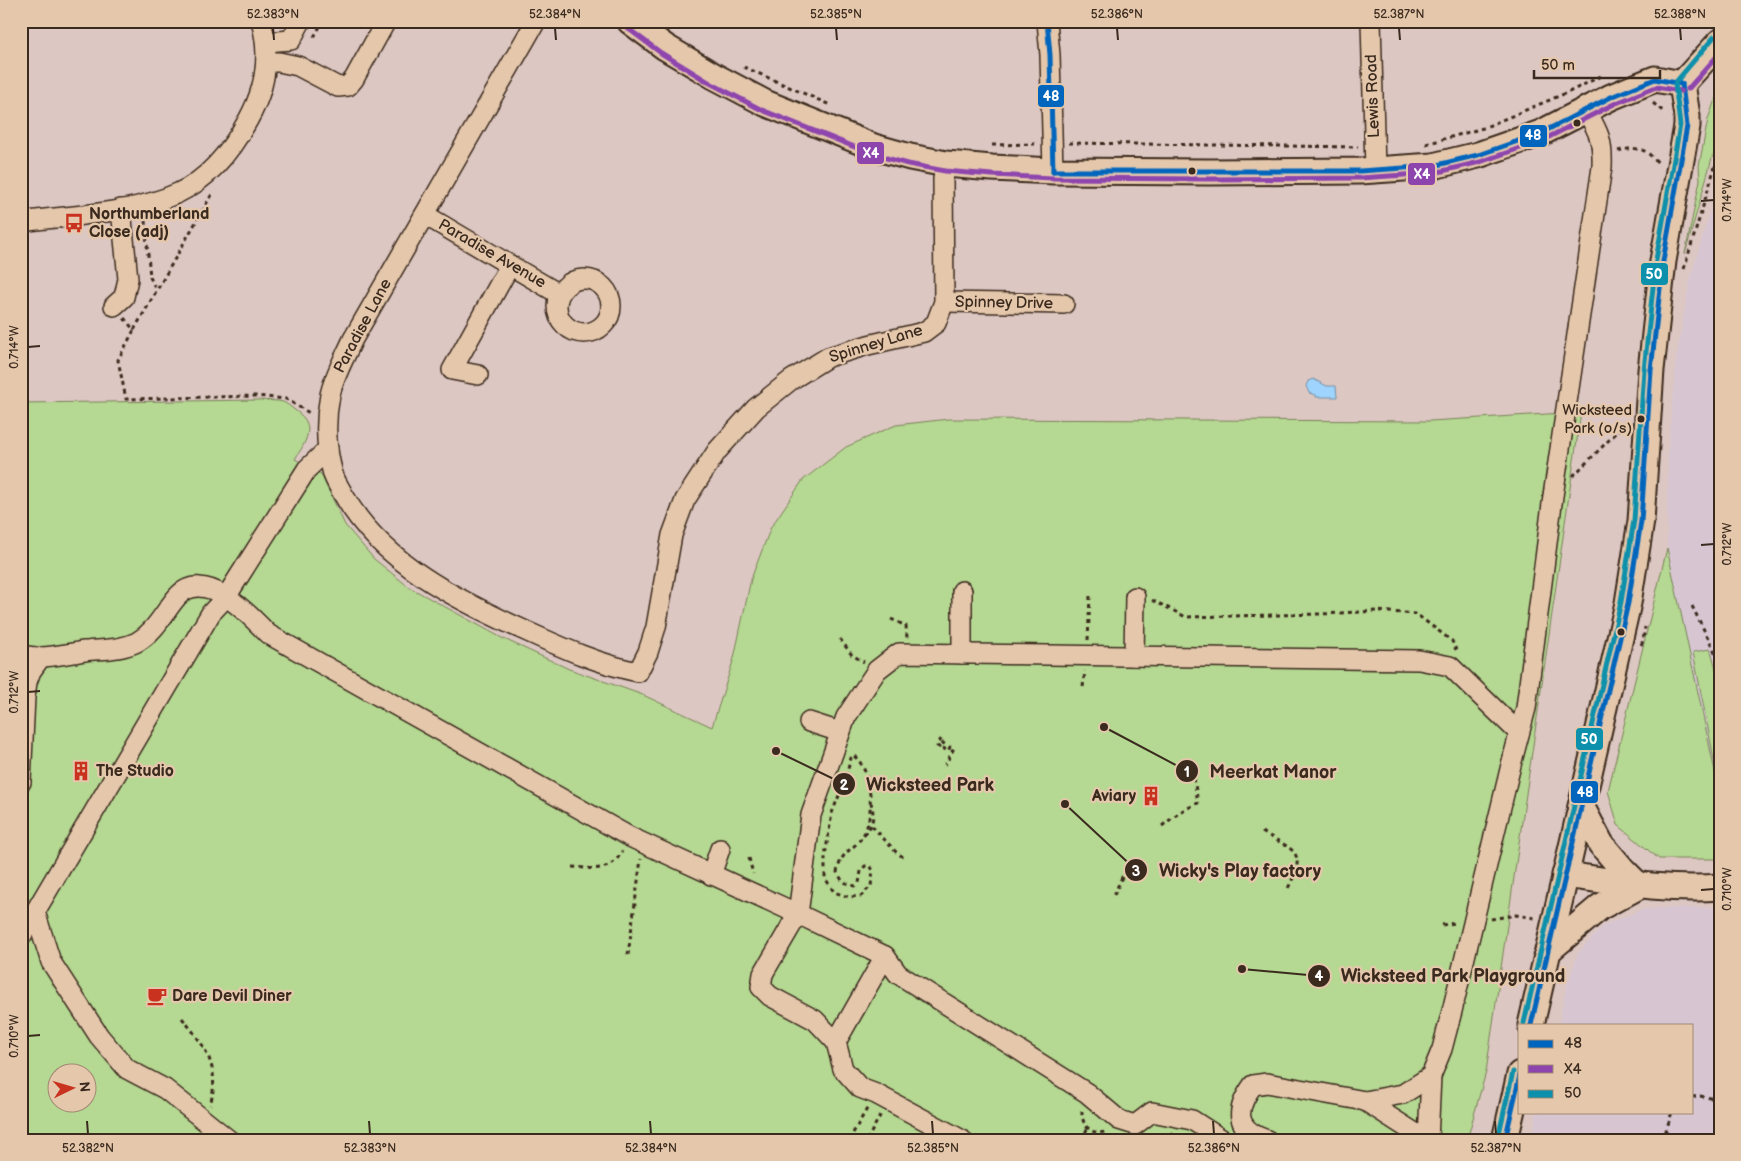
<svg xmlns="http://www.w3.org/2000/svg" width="1741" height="1161" viewBox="0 0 1741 1161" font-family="'Balsamiq Sans',sans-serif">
	<rect width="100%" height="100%" fill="#ddc7c2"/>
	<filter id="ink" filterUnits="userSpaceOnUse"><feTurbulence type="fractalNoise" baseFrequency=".02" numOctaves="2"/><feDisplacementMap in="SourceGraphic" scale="10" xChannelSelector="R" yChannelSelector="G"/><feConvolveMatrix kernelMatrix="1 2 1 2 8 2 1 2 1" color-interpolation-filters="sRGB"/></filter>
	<g filter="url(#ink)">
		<g fill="#d7c6d2">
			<path d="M1720,185V806L1667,548L1668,450L1676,360L1690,279L1714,198Z"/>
			<path d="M1720,907V1140H1531L1537,1112H1692V1025H1558L1567,986L1578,953L1604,925L1643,909Z"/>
		</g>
		<g fill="#b5d892" stroke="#788158" fill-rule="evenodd">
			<path d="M1720,86V140L1712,158L1685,254L1700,180L1699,166L1708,119Z"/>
			<path d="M260,400C267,401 277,400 283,402C288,404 292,408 296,411C317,425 306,442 295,459L321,474L345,525L374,559L409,587L502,638L569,669L643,695L712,727L734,658L751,579L771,527L803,480L846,447L896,425L949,419L1430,421L1581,412L1486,1072L1467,1140H21V403ZM58,1074H88V1104H58Z"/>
			<path d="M1667,548L1720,795V859H1659L1618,825L1608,791Z"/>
			<path d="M1710,649C1726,690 1720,746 1720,790L1693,652Z"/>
		</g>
		<path fill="#9ed4fd" stroke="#7690a4" d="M1313,379L1327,386H1336L1337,397H1316V395L1309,393L1306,386L1308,381Z"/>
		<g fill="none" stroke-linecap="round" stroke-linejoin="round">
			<defs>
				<g id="minor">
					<path d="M536,21L353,339C345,357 334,376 330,395C325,420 326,449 333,474C335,481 340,488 343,494C381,563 459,601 528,632C563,648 599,664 638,672L648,652L656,627L672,535L685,500L717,451L756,408L791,380L828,357L868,345L924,332L936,323L944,302L943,179L946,164"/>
					<path d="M1047,21L1050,55L1053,171"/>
					<path d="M1371,21L1375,170"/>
					<path d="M266,42L291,40L301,21"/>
					<path d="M267,62H279L298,66L338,87L348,86L354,79L386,21"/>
					<path d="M425,215L559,294"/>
					<path d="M21,222C71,215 132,214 178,193C209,179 232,149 248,120C266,88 271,56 261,21"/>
					<circle cx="584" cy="306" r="27"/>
					<path d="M944,302L1064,304"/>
					<path d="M114,306L124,297L128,279L121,209"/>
					<path d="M478,375L452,370L510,265"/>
					<path d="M962,654V591"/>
					<path d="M21,655C28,656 34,657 40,657C54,657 71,653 85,651C103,649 121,650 137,642C156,631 164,612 177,597C204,566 249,614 268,634L630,837L798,914L885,956L898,974L1087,1093L1119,1120L1135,1125L1152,1112L1192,1120L1223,1140"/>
					<path d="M1134,656L1135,597"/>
					<path d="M809,722L840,732"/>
					<path d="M21,782L25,697L27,682L31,671L41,657"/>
					<path d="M711,875L720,849"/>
					<path d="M21,937L35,912"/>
					<path d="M836,1042L885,956"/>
					<path d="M1365,1101L1403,1094L1431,1076"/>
					<path d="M229,1140L165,1089L127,1069L99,1036L51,962L35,912L211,613L226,597L307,469L328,449"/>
					<path d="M962,1140L876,1094L860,1088L843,1069L836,1042L815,1020L770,996L761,987L763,974L798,914L811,815L846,717L877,670L899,653L1419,660L1450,666L1519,733"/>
					<path d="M1267,1140C1234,1129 1235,1110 1253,1085L1267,1083L1365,1101L1426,1140"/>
					<path d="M1428,1140L1431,1076L1442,1049L1452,1011L1511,765L1526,708L1553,496L1602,167C1603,140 1599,133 1586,110"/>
				</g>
				<g id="major">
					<path d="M630,21L665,47L714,76L765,103L874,147L910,157L946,164L992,168L1053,171L1210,172L1360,171L1433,166L1478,155L1541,133L1611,97L1655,79L1682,84"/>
					<path d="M1682,84L1720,42"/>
					<path d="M1581,806L1601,844L1623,870L1639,886"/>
					<path d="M1565,875C1616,882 1668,891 1720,887"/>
					<path d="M1549,950L1600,907L1639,886"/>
					<path d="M1531,1025L1628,603L1641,521L1651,370L1663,261L1687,126V116L1682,84"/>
					<path d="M1505,1140L1520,1074"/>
				</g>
			</defs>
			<use href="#minor" stroke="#3b2a1e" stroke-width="22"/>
			<use href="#major" stroke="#3b2a1e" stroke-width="29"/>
			<g stroke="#3b2a1e" stroke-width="3" stroke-dasharray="4 4" stroke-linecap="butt">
				<path d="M314,37L323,21"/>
				<path d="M744,67L830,105"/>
				<path d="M1653,103L1665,113"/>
				<path d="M1069,143L1358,147"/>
				<path d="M1426,144L1483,128L1571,91L1601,76L1602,79"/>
				<path d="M992,145L1035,144"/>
				<path d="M1618,151C1639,146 1645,148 1660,165"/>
				<path d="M183,210L198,219"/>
				<path d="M145,221L150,277L156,290"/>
				<path d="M1684,269L1720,150"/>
				<path d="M124,318L134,330L118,360L126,399L256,396L286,399L311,414"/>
				<path d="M134,330L212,194"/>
				<path d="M1573,476L1627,422"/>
				<path d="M1152,600L1186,617L1321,614L1377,611L1416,614L1452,641L1456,650"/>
				<path d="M1692,606L1715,652H1720"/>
				<path d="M891,619L906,626L907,638"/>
				<path d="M840,639L852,655L864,662"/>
				<path d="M1088,640L1090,596"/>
				<path d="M1641,645L1643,641L1645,627"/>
				<path d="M1083,687L1085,671"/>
				<path d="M941,739L937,746L941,748L943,743L946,745L944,749L948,751L950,747L954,748L945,765"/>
				<path d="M854,756C873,770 875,819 862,837C851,853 843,848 837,872L843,882L854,886L859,883L861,871L865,866H870L873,870L871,886L861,896L849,897L834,892L825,878V856L832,813L844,783L851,758Z"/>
				<path d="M872,826L896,852L903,857"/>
				<path d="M1162,826L1180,812L1198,803L1192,766"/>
				<path d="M1262,832C1295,851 1308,851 1287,890"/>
				<path d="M864,835C873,825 875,816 871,803"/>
				<path d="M749,858L753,874"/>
				<path d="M572,867C594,868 610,874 622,851"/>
				<path d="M1114,895L1122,877L1142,869"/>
				<path d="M1491,919L1516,915L1535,918"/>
				<path d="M1442,925L1455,923"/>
				<path d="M628,955L641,859"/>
				<path d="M182,1018C205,1046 221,1067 210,1105"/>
				<path d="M1692,1097L1700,1096L1720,1100"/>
				<path d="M1082,1111C1081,1126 1093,1137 1108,1131"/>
				<path d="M1171,1133L1176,1140"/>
				<path d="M849,1140L868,1107"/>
				<path d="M867,1140L881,1114"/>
				<path d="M1082,1140L1087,1129"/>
				<path d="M1663,1140L1672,1112"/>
			</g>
			<use href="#minor" stroke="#e5c8ac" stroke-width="19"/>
			<use href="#major" stroke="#e5c8ac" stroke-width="25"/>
			<defs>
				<g id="bus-1">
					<path d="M1047,21L1050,55L1053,171"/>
					<path d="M1053,171H1360L1433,166L1478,155L1541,133L1611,97L1655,79L1682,84"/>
					<path d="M1531,1025L1628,603L1641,521L1651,370L1663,261L1687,126L1682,84"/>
					<path d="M1505,1140L1520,1075"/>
				</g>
				<g id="bus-2">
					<path d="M626,27L661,53L710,83L762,110L872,154L908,164L945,171L992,175L1053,178L1210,179L1360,178L1434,173L1480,162L1543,140L1614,104L1656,87L1681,91"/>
					<path d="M1688,89L1720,53"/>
				</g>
				<g id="bus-3">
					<path d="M1524,1023L1621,602L1634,520L1644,370L1656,260L1680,125L1675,83L1714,37"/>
					<path d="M1498,1138L1513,1072"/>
				</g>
			</defs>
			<use href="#bus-1" stroke="#e5c8ac" stroke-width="9"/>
			<use href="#bus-2" stroke="#e5c8ac" stroke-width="9"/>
			<use href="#bus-3" stroke="#e5c8ac" stroke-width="9"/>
			<use href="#bus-1" stroke="#0065bd" stroke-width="5"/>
			<use href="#bus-2" stroke="#8e44ad" stroke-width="5"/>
			<use href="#bus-3" stroke="#0c90ab" stroke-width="5"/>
		</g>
	</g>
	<path fill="none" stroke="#3b2a1e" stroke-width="2" d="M273,28L274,40M555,28L556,40M836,28L837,40M1117,28L1118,40M1399,28L1400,40M1680,28L1681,40M1701,201L1714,200M28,347L40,346M1701,545L1714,544M28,692L40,691M1701,890L1714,889M28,1036L40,1035M87,1121L88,1134M369,1121L370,1134M650,1121L651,1134M932,1121L933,1134M1213,1121L1214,1134M1495,1121L1496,1134"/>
	<defs>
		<symbol id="bus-bare" viewBox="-9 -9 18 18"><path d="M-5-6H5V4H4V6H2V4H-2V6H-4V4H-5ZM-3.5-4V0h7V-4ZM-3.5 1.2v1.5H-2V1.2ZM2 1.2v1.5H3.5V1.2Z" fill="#c8321e" stroke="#e5c8ac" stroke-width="2.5" paint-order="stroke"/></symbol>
		<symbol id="building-bare" viewBox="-9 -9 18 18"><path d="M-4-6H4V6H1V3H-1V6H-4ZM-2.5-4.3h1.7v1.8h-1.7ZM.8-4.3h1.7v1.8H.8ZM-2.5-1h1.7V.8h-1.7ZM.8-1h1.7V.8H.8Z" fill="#c8321e" stroke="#e5c8ac" stroke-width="2.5" paint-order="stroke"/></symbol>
		<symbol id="cafe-bare" viewBox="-9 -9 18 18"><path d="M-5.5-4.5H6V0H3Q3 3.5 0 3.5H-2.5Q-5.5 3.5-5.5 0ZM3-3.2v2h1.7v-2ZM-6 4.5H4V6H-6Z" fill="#c8321e" stroke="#e5c8ac" stroke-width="2.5" paint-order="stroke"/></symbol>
	</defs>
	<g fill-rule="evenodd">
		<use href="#bus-bare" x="60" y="209" width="28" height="28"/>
		<use href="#building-bare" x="67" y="757" width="28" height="28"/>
		<use href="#building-bare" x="1137" y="782" width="28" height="28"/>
		<use href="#cafe-bare" x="143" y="982" width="28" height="28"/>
	</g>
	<g fill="#3b2a1e" stroke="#e5c8ac" stroke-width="2">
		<circle cx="1577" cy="123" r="4.5"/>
		<circle cx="1192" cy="171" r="4.5"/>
		<circle cx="1641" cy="419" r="4.5"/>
		<circle cx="1621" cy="632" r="4.5"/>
	</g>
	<g text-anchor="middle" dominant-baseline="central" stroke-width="4.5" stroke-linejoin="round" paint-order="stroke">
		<g font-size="15" fill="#3b2a1e" stroke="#e5c8ac" text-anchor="end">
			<text x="1632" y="410">Wicksteed<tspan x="1632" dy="18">Park (o/s)</tspan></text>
		</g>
		<g font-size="16" fill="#3b2a1e" stroke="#e5c8ac">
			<text transform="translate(1373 96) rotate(-92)">Lewis Road</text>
			<text transform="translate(492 254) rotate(30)">Paradise Avenue</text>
			<text transform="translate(1004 303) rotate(1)">Spinney Drive</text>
			<text transform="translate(363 326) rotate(-62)">Paradise Lane</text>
			<text transform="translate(876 344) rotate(-17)">Spinney Lane</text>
		</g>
		<g font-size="16" font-weight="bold" fill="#3b2a1e" stroke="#e5c8ac" text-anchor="start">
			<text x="89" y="214">Northumberland<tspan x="89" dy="18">Close (adj)</tspan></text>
			<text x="96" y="771">The Studio</text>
			<text x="1136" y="796" text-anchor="end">Aviary</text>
			<text x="172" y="996">Dare Devil Diner</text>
		</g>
	</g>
	<path fill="none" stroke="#3b2a1e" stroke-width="2" d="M1104 727L1187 771M776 751L844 784M1065 804L1136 870M1242 969L1319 976"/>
	<g fill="#3b2a1e" stroke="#e5c8ac" stroke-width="2">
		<circle cx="1104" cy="727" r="5"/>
		<circle cx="776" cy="751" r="5"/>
		<circle cx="1065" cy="804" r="5"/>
		<circle cx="1242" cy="969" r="5"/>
		<circle cx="1187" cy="771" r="12"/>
		<circle cx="844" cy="784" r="12"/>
		<circle cx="1136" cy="870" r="12"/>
		<circle cx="1319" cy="976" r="12"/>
	</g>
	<g font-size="15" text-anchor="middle" font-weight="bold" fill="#fff">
		<text x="1187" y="777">1</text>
		<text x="844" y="790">2</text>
		<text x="1136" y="876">3</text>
		<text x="1319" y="981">4</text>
	</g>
	<g font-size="18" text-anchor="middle" font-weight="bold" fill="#3b2a1e" stroke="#e5c8ac" stroke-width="4.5" stroke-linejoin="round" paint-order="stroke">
		<text x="1273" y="778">Meerkat Manor</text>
		<text x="930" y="791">Wicksteed Park</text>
		<text x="1240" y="877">Wicky's Play factory</text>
		<text x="1453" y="982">Wicksteed Park Playground</text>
	</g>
	<g stroke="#e5c8ac" stroke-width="2">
		<rect x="1037" y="84" width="28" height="24" rx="5" fill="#0065bd"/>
		<rect x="1519" y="124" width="29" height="24" rx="5" fill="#0065bd"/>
		<rect x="856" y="141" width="29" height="24" rx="5" fill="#8e44ad"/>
		<rect x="1407" y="162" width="29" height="24" rx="5" fill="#8e44ad"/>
		<rect x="1640" y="262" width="29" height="24" rx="5" fill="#0c90ab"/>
		<rect x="1575" y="727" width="29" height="24" rx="5" fill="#0c90ab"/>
		<rect x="1570" y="780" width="29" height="24" rx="5" fill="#0065bd"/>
	</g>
	<g font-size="14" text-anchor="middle" font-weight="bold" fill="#fff">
		<text x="1051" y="101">48</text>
		<text x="1533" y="140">48</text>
		<text x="871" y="158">X4</text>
		<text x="1422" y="179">X4</text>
		<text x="1654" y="279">50</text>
		<text x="1589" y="744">50</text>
		<text x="1585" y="797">48</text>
	</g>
	<rect width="1741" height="1161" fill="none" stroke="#e5c8ac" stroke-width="55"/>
	<rect x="1518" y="1024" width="175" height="90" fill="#e5c8ac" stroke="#a18973"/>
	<rect x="1528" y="1040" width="25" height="8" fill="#0065bd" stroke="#a18973"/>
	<text x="1564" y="1048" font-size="15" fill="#3b2a1e">48</text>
	<rect x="1528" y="1065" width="25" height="8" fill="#8e44ad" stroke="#a18973"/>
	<text x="1564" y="1074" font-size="15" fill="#3b2a1e">X4</text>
	<rect x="1528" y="1090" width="25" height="8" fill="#0c90ab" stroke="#a18973"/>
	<text x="1564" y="1098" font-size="15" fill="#3b2a1e">50</text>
	<g transform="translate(72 1088) rotate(85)"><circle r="24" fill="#e5c8ac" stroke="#a18973"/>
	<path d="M0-4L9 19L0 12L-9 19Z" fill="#c8321e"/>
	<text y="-8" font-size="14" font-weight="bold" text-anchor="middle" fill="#3b2a1e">N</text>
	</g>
	<path d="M1534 70v8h126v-8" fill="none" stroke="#3b2a1e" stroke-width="2.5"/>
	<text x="1541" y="70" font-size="15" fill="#3b2a1e" stroke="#e5c8ac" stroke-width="4" paint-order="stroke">50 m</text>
	<rect x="28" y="28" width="1686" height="1106" fill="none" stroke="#3b2a1e" stroke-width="2"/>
	<g font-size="12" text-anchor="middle" fill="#3b2a1e">
		<text x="273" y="18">52.383°N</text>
		<text x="555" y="18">52.384°N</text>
		<text x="836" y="18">52.385°N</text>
		<text x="1117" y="18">52.386°N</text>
		<text x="1399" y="18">52.387°N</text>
		<text x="1680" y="18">52.388°N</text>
		<text transform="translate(1727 200) rotate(-90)" y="4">0.714°W</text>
		<text transform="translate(14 347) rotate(-90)" y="4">0.714°W</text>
		<text transform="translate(1727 544) rotate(-90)" y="4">0.712°W</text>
		<text transform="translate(14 692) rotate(-90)" y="4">0.712°W</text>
		<text transform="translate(1727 889) rotate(-90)" y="4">0.710°W</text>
		<text transform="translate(14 1036) rotate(-90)" y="4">0.710°W</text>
		<text x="88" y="1152">52.382°N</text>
		<text x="370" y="1152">52.383°N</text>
		<text x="651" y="1152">52.384°N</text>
		<text x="933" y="1152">52.385°N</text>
		<text x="1214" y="1152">52.386°N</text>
		<text x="1496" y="1152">52.387°N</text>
	</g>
</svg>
